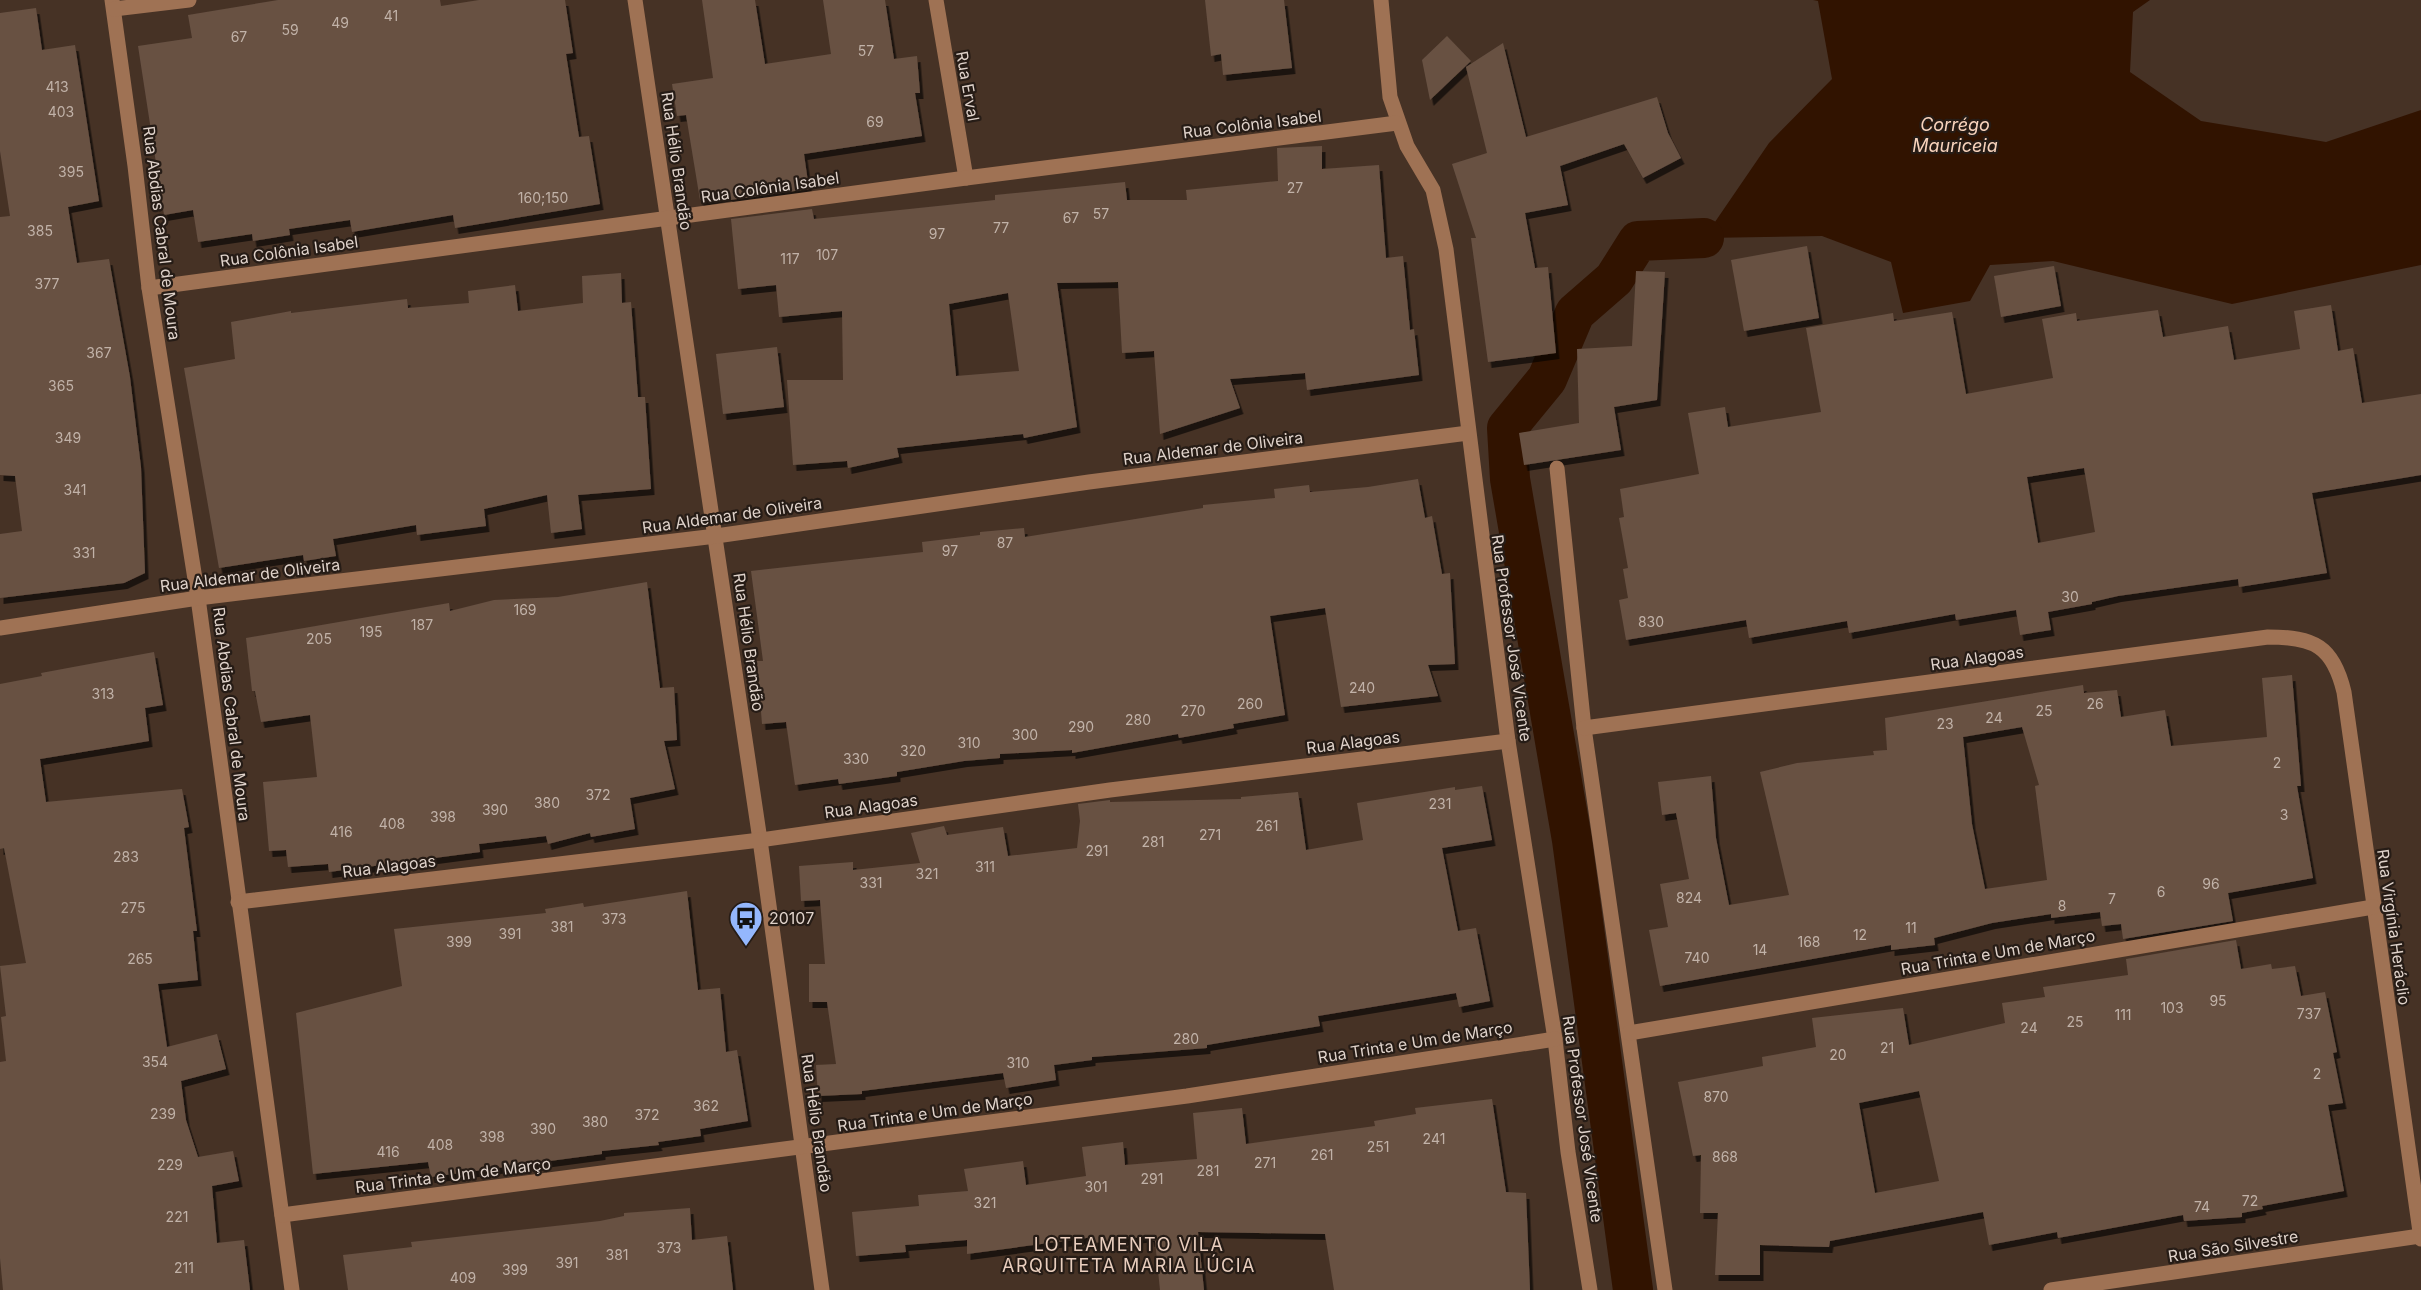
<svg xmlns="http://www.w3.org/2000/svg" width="2421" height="1290" viewBox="0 0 2421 1290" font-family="Inter,sans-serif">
	<defs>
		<filter id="shadow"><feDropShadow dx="3.5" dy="6" stdDeviation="0" flood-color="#0009"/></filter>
	</defs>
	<rect width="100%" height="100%" fill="#463225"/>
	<path fill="#311300" d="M1813,0H2150L2133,12L2130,72L2201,121L2326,142L2421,110V265L2232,304L2053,261L1990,265L1970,301L1903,313L1891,262L1822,236L1704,238L1769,143L1832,79L1818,1Z"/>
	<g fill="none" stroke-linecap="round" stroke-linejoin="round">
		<path stroke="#311300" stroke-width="40" d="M1633,1290L1572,840L1510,479L1507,428L1547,379L1575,313L1614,279L1638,241L1704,238"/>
	</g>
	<g fill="#675143" fill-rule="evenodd" filter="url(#shadow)">
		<path d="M278,0H440L441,6L479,0H565L573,53L566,54L579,137L589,136L600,204L455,228L453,215L352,232L350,220L289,229L290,235L253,241L252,234L198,242L193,210L164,215L138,46L192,38L188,15Z"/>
		<path d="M702,0H755L765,64L831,54L823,0H885L894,59L917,56L920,93H915L922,136L804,154L809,189L730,200L729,195L700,200L686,115L677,116L672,84L713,78Z"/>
		<path d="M1205,0H1284L1292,68L1223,75L1221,54L1211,56Z"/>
		<path d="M36,8L42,50L75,45L99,201L68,207L77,263L109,259L130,377L141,467L145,573L124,583L0,598V534L22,531L15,476L0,475V217L10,216L0,151V13Z"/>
		<path d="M1447,36L1471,61L1430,100L1422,60Z"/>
		<path d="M1503,43L1526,137L1657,97L1668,133L1681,158L1643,178L1624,144L1560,166L1568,205L1525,213L1535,268L1548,267L1556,353L1488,362L1471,238H1476L1452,164L1487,153L1466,67Z"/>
		<path d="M1322,146V169L1379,165L1386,258L1403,256L1410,330L1414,329L1419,375L1307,390L1305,373L1230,379L1240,408L1160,434L1154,351L1122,353L1118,282L1057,283L1077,427L1024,438L1023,434L897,448L899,457L848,468L847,461L793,465L787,380H843L842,311L779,317L776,285L738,289L731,219L812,209L814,219L995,200V195L1125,182L1127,200H1187L1186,190L1278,181L1277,148ZM1008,293L1019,371L956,376L949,304Z"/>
		<path d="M1807,246L1819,318L1744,331L1731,260Z"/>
		<path d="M2054,266L2061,306L2001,317L1994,276Z"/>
		<path d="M1636,271L1665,272L1657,400L1614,407L1621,450L1524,465L1519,433L1579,423L1577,349L1632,346Z"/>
		<path d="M621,273L622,303L631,302L638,397H645L651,489L578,495L582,529L551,533L547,495L484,509L486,526L417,535L416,525L333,539L336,556L304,561L303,555L219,568L184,368L235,359L231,322L291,311V313L407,299L408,308L469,303L468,291L515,285L518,311L583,303L582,276Z"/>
		<path d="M2331,305L2338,351L2353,348L2362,403L2421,394V475L2312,493L2327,573L2239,587L2238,579L2118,596L2092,602V604L2048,612L2051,630L2020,635L2016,610L1956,620L1955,614L1849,633L1847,621L1749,638L1746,620L1626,640L1619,600L1628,598L1623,569L1628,568L1619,518L1624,517L1620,489L1699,474L1688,413L1725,407L1728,427L1821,412L1806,328L1893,313L1894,321L1952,312L1966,394L2053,378L2042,319L2076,313L2077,321L2158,310L2163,337L2228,326L2234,360L2300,349L2294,311ZM2084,468L2095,532L2038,543L2027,477Z"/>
		<path d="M777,347L784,407L723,414L716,354Z"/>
		<path d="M1418,479L1425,518L1432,516L1442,574L1450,573L1455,664L1428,665L1438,696L1341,707L1325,608L1270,616L1285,715L1233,724L1234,728L1179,738L1178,734L1072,753V750L1000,754V758L964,761L897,772V776L839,784L838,779L795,785L786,722L762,724L757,661H763L751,571L923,552L922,542L980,535V532L1024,528L1025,537L1203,508V505L1275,498L1274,489L1309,485L1310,492L1368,487Z"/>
		<path d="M647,582L660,688L674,687L677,740L664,741L675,789L630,798L635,829L591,837L590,833L548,844L546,836L479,844L480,852L329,872L328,864L288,867L286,850L269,851L263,782L317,777L310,715L261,722L255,691H252L246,638L449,603L450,611L494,600L558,597Z"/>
		<path d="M154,652L163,705L145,708L149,741L40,759L46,802L182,789L189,827L184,828L197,931H193L198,980L158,984L167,1047L217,1034L226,1069L181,1081L186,1120L198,1157L233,1151L239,1181L212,1186L217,1243L244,1240L250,1290H3L0,1258V1062L6,1061L1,1017L6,1016L0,966L26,963L4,848L0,849V684L42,676L41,673Z"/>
		<path d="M2292,675L2301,786H2297L2313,878L2228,893L2233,921L2123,939L2121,924L2102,926L2100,912L2051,918V914L1992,923L1934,938L1935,945L1891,950V945L1660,986L1649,930L1668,927L1660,884L1689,879L1676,813L1662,815L1658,782L1711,776L1716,838L1729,905L1789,895L1760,772L1797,763L1874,755L1873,751L1887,750L1885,718L2083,685L2084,693L2117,690L2121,717L2165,710L2171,746L2267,737L2262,678ZM2022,727L2039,785L2035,786L2047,880L1985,889L1972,824L1963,737Z"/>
		<path d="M1482,786L1492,840L1442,848L1458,931L1476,928L1490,1001L1459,1007L1456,993L1318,1016L1320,1026L1207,1045V1048L1092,1057V1060L1054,1065L1056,1080L1006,1088L1003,1073L862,1091V1094L818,1096L816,1065L836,1064L827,1002H809V964H825L820,900L801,901L799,866L853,862V870L920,863L911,833L944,826L947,835L1003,827L1008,856L1077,848L1080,821L1078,804L1110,800V802L1241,799V797L1298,792L1306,850L1363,840L1357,803L1455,787V790Z"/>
		<path d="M687,891L698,990L720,988L726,1052L737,1050L748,1121L700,1129L701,1136L658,1142L659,1145L602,1151V1154L431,1177L428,1162L313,1174L296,1013L402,986L394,929L546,913L545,909L583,903L584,907Z"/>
		<path d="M2236,940L2241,969L2271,964L2272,969L2295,966L2301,996L2325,992L2337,1052L2333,1053L2343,1103L2328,1105L2344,1191L2262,1206L2263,1209L2242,1213V1217L2184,1221L2183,1215L2058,1238L2057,1232L1989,1245L1983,1212L1830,1241L1829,1247L1760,1245V1275H1715L1718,1213H1700L1701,1155L1693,1156L1678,1082L1763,1066L1762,1057L1816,1047L1812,1018L1903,1008L1909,1045L2005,1023L2002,1003L2045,997L2043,987L2128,975L2126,959ZM1919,1091L1939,1181L1875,1193L1859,1103Z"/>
		<path d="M1492,1099L1506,1192L1526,1193L1530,1290H1334L1325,1234L1198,1232L1204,1290H1160L1155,1241H1151L1150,1236L1094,1243V1237L967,1254V1240L905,1245L906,1252L856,1256L852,1212L919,1206L918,1195L968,1191L964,1169L1023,1161L1026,1185L1086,1176L1082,1147L1123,1142L1125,1165L1197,1159L1193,1113L1242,1108L1246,1144L1375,1126L1374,1121L1416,1114L1415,1108Z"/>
		<path d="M690,1208L692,1240L727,1236L733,1290H348L343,1255L412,1247L411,1242L600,1221L624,1216V1213Z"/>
	</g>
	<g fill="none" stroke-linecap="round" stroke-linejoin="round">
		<g stroke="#9f7254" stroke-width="15">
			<path d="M112,0L135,166L149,288L198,598L292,1290"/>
			<path d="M635,0L760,840L822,1290"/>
			<path d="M936,0L966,178"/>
			<path d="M1381,0L1390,97L1407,146L1433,190L1446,249L1508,741L1555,1039L1568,1152L1590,1290"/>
			<path d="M114,9L189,0"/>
			<path d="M149,288L966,178L1397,123"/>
			<path d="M1557,468L1584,728L1665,1290"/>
			<path d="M0,628L198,598L716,536L1089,482L1468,433"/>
			<path d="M1584,728L2268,637C2314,637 2333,646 2344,692L2421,1239"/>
			<path d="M238,902L760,840L1110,790L1508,741"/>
			<path d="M1629,1033L2373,907"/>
			<path d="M282,1215L1187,1096L1555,1039"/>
			<path d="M2051,1290L2420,1236"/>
		</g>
	</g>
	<defs>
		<symbol id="bus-pin" viewBox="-11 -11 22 30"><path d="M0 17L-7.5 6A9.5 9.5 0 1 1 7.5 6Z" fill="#94b7fd" stroke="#261c16"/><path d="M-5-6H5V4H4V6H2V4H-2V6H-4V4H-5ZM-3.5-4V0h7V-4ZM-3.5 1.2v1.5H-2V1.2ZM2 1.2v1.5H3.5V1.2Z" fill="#111"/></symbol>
	</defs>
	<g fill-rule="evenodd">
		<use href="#bus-pin" x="727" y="899" width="38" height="52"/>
	</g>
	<g text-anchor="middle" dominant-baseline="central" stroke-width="4.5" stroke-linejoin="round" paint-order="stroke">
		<g font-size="14" fill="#c1b2a8">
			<text x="391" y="15">41</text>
			<text x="340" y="22">49</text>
			<text x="290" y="29">59</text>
			<text x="239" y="36">67</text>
			<text x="866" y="50">57</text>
			<text x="57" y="86">413</text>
			<text x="61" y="111">403</text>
			<text x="875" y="121">69</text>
			<text x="71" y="171">395</text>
			<text x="1295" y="187">27</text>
			<text x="543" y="197">160;150</text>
			<text x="1101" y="213">57</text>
			<text x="1071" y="217">67</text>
			<text x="1001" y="227">77</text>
			<text x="40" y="230">385</text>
			<text x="937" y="233">97</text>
			<text x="827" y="254">107</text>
			<text x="790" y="258">117</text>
			<text x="47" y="283">377</text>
			<text x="99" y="352">367</text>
			<text x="61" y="385">365</text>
			<text x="68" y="437">349</text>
			<text x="75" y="489">341</text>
			<text x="1005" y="542">87</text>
			<text x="950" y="550">97</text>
			<text x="84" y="552">331</text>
			<text x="2070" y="596">30</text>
			<text x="525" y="609">169</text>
			<text x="1651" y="621">830</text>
			<text x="422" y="624">187</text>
			<text x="371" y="631">195</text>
			<text x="319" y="638">205</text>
			<text x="1362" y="687">240</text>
			<text x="103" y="693">313</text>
			<text x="1250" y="703">260</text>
			<text x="2095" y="703">26</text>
			<text x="1193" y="710">270</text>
			<text x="2044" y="710">25</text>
			<text x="1994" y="717">24</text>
			<text x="1138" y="719">280</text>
			<text x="1945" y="723">23</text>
			<text x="1081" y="726">290</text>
			<text x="1025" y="734">300</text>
			<text x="969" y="742">310</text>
			<text x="913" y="750">320</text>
			<text x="856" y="758">330</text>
			<text x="2277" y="762">2</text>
			<text x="598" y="794">372</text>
			<text x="547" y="802">380</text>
			<text x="1440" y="803">231</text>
			<text x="495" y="809">390</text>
			<text x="2284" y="814">3</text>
			<text x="443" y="816">398</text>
			<text x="392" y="823">408</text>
			<text x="1267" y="825">261</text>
			<text x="341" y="831">416</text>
			<text x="1210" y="834">271</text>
			<text x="1153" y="841">281</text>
			<text x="1097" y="850">291</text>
			<text x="126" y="856">283</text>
			<text x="985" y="866">311</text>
			<text x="927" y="873">321</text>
			<text x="871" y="882">331</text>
			<text x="2211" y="883">96</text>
			<text x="2161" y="891">6</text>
			<text x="1689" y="897">824</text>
			<text x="2112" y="898">7</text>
			<text x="2062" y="905">8</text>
			<text x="133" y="907">275</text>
			<text x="614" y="918">373</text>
			<text x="562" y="926">381</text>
			<text x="1911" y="927">11</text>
			<text x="510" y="933">391</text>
			<text x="1860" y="934">12</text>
			<text x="459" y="941">399</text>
			<text x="1809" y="941">168</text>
			<text x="1760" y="949">14</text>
			<text x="1697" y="957">740</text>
			<text x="140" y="958">265</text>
			<text x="2218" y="1000">95</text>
			<text x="2172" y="1007">103</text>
			<text x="2309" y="1013">737</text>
			<text x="2123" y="1014">111</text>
			<text x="2075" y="1021">25</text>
			<text x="2029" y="1027">24</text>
			<text x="1186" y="1038">280</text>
			<text x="1887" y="1047">21</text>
			<text x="1838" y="1054">20</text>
			<text x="155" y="1061">354</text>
			<text x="1018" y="1062">310</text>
			<text x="2317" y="1073">2</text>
			<text x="1716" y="1096">870</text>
			<text x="706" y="1105">362</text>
			<text x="163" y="1113">239</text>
			<text x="647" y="1114">372</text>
			<text x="595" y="1121">380</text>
			<text x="543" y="1128">390</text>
			<text x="492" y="1136">398</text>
			<text x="1434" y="1138">241</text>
			<text x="440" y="1144">408</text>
			<text x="1378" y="1146">251</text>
			<text x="388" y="1151">416</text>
			<text x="1322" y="1154">261</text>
			<text x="1725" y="1156">868</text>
			<text x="1265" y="1162">271</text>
			<text x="170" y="1164">229</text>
			<text x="1208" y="1170">281</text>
			<text x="1152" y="1178">291</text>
			<text x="1096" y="1186">301</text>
			<text x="2250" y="1200">72</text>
			<text x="985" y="1202">321</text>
			<text x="2202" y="1206">74</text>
			<text x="177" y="1216">221</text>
			<text x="669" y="1247">373</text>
			<text x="617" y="1254">381</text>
			<text x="567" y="1262">391</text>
			<text x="184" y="1267">211</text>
			<text x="515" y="1269">399</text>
			<text x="463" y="1277">409</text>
		</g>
		<g font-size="16" fill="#dfd2ca" stroke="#261c16">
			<text transform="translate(968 86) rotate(80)">Rua Erval</text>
			<text transform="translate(1252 124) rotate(-7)">Rua Colônia Isabel</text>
			<text transform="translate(677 161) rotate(82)">Rua Hélio Brandão</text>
			<text transform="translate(770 187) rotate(-8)">Rua Colônia Isabel</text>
			<text transform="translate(162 233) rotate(83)">Rua Abdias Cabral de Moura</text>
			<text transform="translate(289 251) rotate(-8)">Rua Colônia Isabel</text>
			<text transform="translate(1213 448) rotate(-7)">Rua Aldemar de Oliveira</text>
			<text transform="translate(732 515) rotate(-8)">Rua Aldemar de Oliveira</text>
			<text transform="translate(250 575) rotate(-7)">Rua Aldemar de Oliveira</text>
			<text transform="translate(1512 638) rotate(82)">Rua Professor José Vicente</text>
			<text transform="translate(749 642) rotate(82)">Rua Hélio Brandão</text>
			<text transform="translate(1977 658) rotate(-8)">Rua Alagoas</text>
			<text transform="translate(232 714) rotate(83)">Rua Abdias Cabral de Moura</text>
			<text transform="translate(1353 742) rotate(-7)">Rua Alagoas</text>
			<text transform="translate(871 806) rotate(-8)">Rua Alagoas</text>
			<text transform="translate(389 866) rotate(-7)">Rua Alagoas</text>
			<text transform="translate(2394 927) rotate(82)">Rua Virgínia Heráclio</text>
			<text transform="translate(1998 952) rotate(-10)">Rua Trinta e Um de Março</text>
			<text transform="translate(1415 1042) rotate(-9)">Rua Trinta e Um de Março</text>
			<text transform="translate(935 1112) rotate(-8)">Rua Trinta e Um de Março</text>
			<text transform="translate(1583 1119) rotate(82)">Rua Professor José Vicente</text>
			<text transform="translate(817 1123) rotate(82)">Rua Hélio Brandão</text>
			<text transform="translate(453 1175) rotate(-7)">Rua Trinta e Um de Março</text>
			<text transform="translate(2233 1246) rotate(-9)">Rua São Silvestre</text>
		</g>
		<g font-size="16" fill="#dfd2ca" stroke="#261c16" text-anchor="start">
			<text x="769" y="918">20107</text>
		</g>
		<g font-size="18" font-style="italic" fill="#f8d3bc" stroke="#261c16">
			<text x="1955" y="124">Corrégo<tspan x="1955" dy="21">Mauriceia</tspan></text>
		</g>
		<g font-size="18" letter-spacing="1.5" fill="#e9cebe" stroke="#261c16">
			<text x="1129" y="1244">LOTEAMENTO VILA<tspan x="1129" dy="21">ARQUITETA MARIA LÚCIA</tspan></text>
		</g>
	</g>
</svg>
